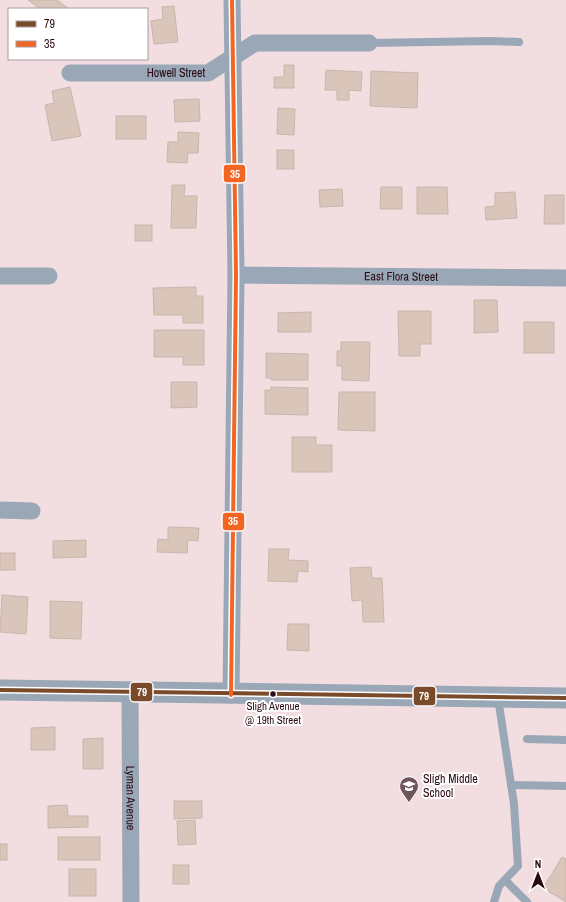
<svg xmlns="http://www.w3.org/2000/svg" width="566" height="902" viewBox="0 0 566 902" font-family="'Archivo Narrow',sans-serif">
	<rect width="100%" height="100%" fill="#f2dde1"/>
	<g fill="#dac5ba" stroke="#cab5ab">
		<path d="M28,0H57L69,9H40Z"/>
		<path d="M174,6L178,42L154,44L151,21L163,19L162,7Z"/>
		<path d="M284,65H294V88H274V77H284Z"/>
		<path d="M326,70L362,72L361,91L349,90V100H337V90H325Z"/>
		<path d="M371,71L418,73L417,108L370,106Z"/>
		<path d="M70,87L81,136L52,141L45,105L54,103L52,91Z"/>
		<path d="M199,99L200,121L175,122L174,100Z"/>
		<path d="M278,108L295,109L294,135L277,134Z"/>
		<rect x="116" y="116" width="30" height="23"/>
		<path d="M178,132L199,133L198,153H188L187,163L167,162L168,142H178Z"/>
		<rect x="277" y="150" width="17" height="19"/>
		<path d="M172,185H185L184,196H197L196,228H171Z"/>
		<path d="M381,187H402V209H380Z"/>
		<path d="M417,187H447L448,214H417Z"/>
		<path d="M342,189L343,206L320,207L319,190Z"/>
		<path d="M515,192L517,218L486,220L485,207L495,206V193Z"/>
		<path d="M545,195H564V224H544Z"/>
		<rect x="135" y="225" width="17" height="16"/>
		<path d="M196,287V296H203V323H183V315H154L153,288Z"/>
		<path d="M474,300H497L498,332L474,333Z"/>
		<path d="M398,311H431V344H420V356H399Z"/>
		<path d="M311,312V332H278V313Z"/>
		<rect x="524" y="322" width="30" height="31"/>
		<path d="M154,330H204V365H183V357H154Z"/>
		<path d="M341,342H370L369,381L342,380V366H337V351H341Z"/>
		<path d="M266,353L308,354V380H271V378H266Z"/>
		<path d="M171,382H197V407L171,408Z"/>
		<path d="M271,387L308,388V415L265,414V390H271Z"/>
		<path d="M339,392H375V431L338,430Z"/>
		<path d="M292,437H316V445H332V472H292Z"/>
		<path d="M168,527L199,528L198,541L188,540L187,553L157,552L158,539L168,540Z"/>
		<path d="M86,540V557L53,558V541Z"/>
		<path d="M269,549H289L288,560L308,561V572L298,571L297,582L268,581Z"/>
		<rect x="0" y="553" width="15" height="17"/>
		<path d="M371,567L372,578H382L384,622H363L362,600L352,601L350,568Z"/>
		<path d="M2,595L28,597L26,634L0,632Z"/>
		<path d="M50,601L82,602L81,639L50,638Z"/>
		<path d="M288,624H309V651L287,650Z"/>
		<path d="M55,727V750H31V728Z"/>
		<path d="M103,738V769H83V739Z"/>
		<path d="M174,801H202V818L174,819Z"/>
		<path d="M67,805L68,816H88V827L48,828V806Z"/>
		<path d="M195,820L196,844L178,845L177,821Z"/>
		<rect x="58" y="837" width="42" height="23"/>
		<rect x="0" y="844" width="7" height="16"/>
		<path d="M562,857L566,859V902L543,888Z"/>
		<rect x="173" y="865" width="16" height="19"/>
		<rect x="69" y="869" width="27" height="27"/>
	</g>
	<g fill="none" stroke-linecap="round" stroke-linejoin="round">
		<g stroke="#99a7b6" stroke-width="8">
			<path d="M369,43L490,41L519,42"/>
			<path d="M527,739L566,740"/>
			<path d="M511,785L566,786"/>
			<path d="M505,880L527,902"/>
			<path d="M494,902L499,886L518,866L514,804L498,698"/>
		</g>
		<g stroke="#99a7b6" stroke-width="17">
			<path id="s1" d="M70,73H208L255,43H369"/>
			<path id="s2" d="M236,275L566,278"/>
			<path d="M0,276H49"/>
			<path d="M0,510L32,511"/>
			<path id="s3" d="M130,693L131,902"/>
			<path d="M231,695L236,275L232,0"/>
		</g>
		<path stroke="#99a7b6" stroke-width="21" d="M0,690L566,698"/>
		<defs>
			<path id="bus-1" d="M0,690L566,698"/>
			<path id="bus-2" d="M231,695L236,275L232,0"/>
		</defs>
		<use href="#bus-1" stroke="#fff" stroke-width="7"/>
		<use href="#bus-2" stroke="#fff" stroke-width="7"/>
		<use href="#bus-1" stroke="#7a4b2a" stroke-width="4"/>
		<use href="#bus-2" stroke="#f26522" stroke-width="4"/>
	</g>
	<defs>
		<symbol id="school-pin" viewBox="-11 -11 22 30"><path d="M0 17L-7.5 6A9.5 9.5 0 1 1 7.5 6Z" fill="#70545b" stroke="#fff"/><path d="M0-5L7-2L0 1L-7-2ZM-4 1L0 2.5L4 1V4Q0 6-4 4Z" fill="#fff"/></symbol>
	</defs>
	<g fill-rule="evenodd">
		<use href="#school-pin" x="398" y="775" width="22" height="30"/>
	</g>
	<circle fill="#2a0b13" stroke="#fff" stroke-width="1.5" cx="273" cy="694" r="3.5"/>
	<g text-anchor="middle" dominant-baseline="central" stroke-width="4" stroke-linejoin="round" paint-order="stroke">
		<g font-size="11" fill="#2a0b13" stroke="#fff">
			<text x="273" y="706">Sligh Avenue<tspan x="273" dy="14">@ 19th Street</tspan></text>
		</g>
		<g font-size="12" fill="#2a0b13" stroke="#fff">
			<text stroke="none"><textPath href="#s1" startOffset="106">Howell Street</textPath></text>
			<text stroke="none"><textPath href="#s2" startOffset="165">East Flora Street</textPath></text>
			<text stroke="none"><textPath href="#s3" startOffset="105">Lyman Avenue</textPath></text>
		</g>
		<g font-size="12" fill="#2a0b13" stroke="#fff" text-anchor="start">
			<text x="423" y="779">Sligh Middle<tspan x="423" dy="14">School</tspan></text>
		</g>
	</g>
	<g stroke="#fff" stroke-width="1.5">
		<rect x="223" y="164" width="23" height="19" rx="4" fill="#f26522"/>
		<rect x="222" y="512" width="23" height="19" rx="4" fill="#f26522"/>
		<rect x="130" y="682" width="23" height="20" rx="4" fill="#7a4b2a"/>
		<rect x="413" y="686" width="23" height="20" rx="4" fill="#7a4b2a"/>
	</g>
	<g font-size="11" text-anchor="middle" font-weight="bold" fill="#fff">
		<text x="235" y="178">35</text>
		<text x="233" y="525">35</text>
		<text x="142" y="696">79</text>
		<text x="424" y="700">79</text>
	</g>
	<rect x="8" y="8" width="140" height="52" fill="#ffffff" stroke="#aa9da1"/>
	<rect x="16" y="21" width="20" height="6" fill="#7a4b2a" stroke="#aa9da1"/>
	<text x="44" y="28" font-size="12" fill="#2a0b13">79</text>
	<rect x="16" y="41" width="20" height="6" fill="#f26522" stroke="#aa9da1"/>
	<text x="44" y="48" font-size="12" fill="#2a0b13">35</text>
	<g transform="translate(538 874)" stroke="#ffffff" stroke-width="3" paint-order="stroke">
	<path d="M0-3L7 15L0 10L-7 15Z" fill="#2a0b13"/>
	<text y="-6" font-size="11" font-weight="bold" text-anchor="middle" fill="#2a0b13">N</text>
	</g>
</svg>
